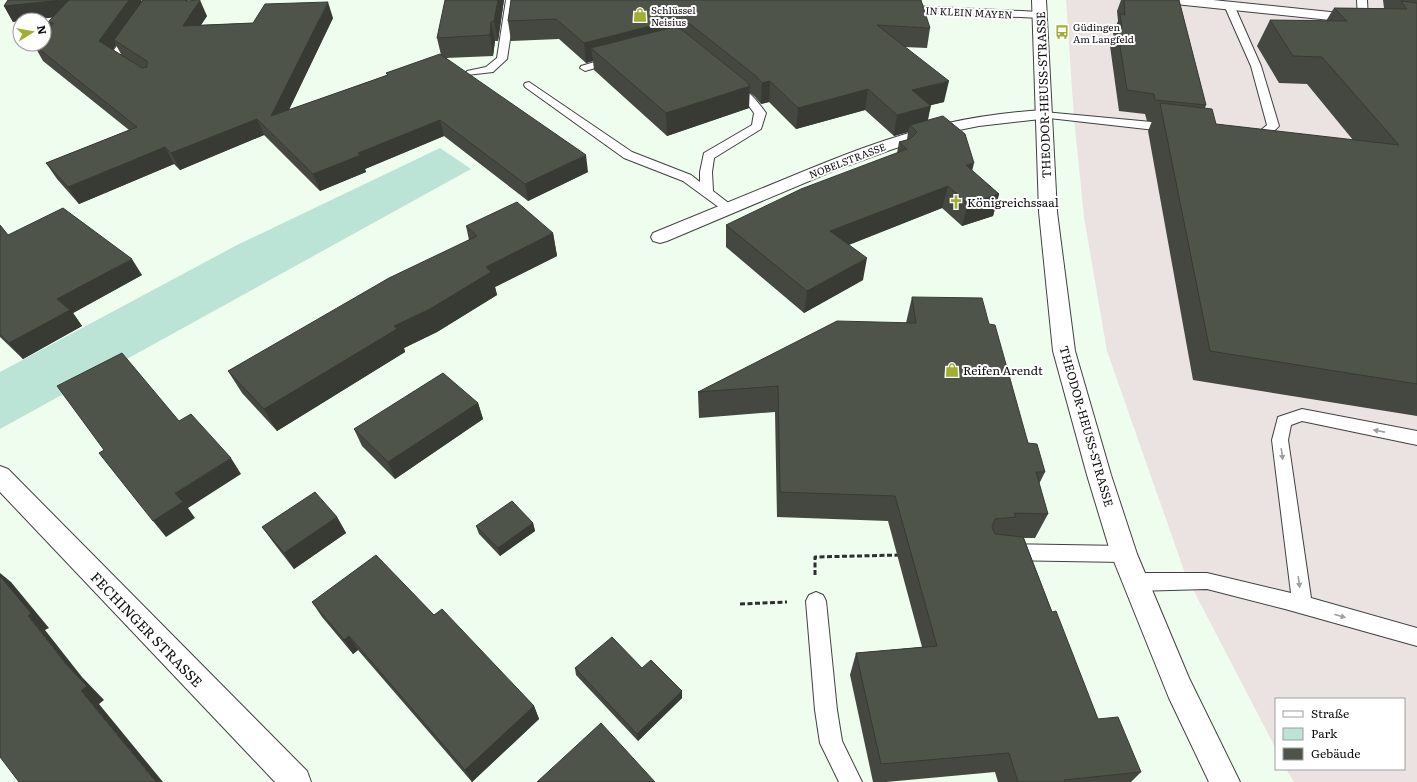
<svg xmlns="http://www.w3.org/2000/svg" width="1417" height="782" viewBox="0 0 1417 782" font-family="Literata,serif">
	<rect width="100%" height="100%" fill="#eefdee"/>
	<path fill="#ebe2e2" d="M1066,0H1417V782H1294L1286,769H1404V699H1276V749L1186,576L1107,351L1084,217L1074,118Z"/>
	<path fill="#bbe4d6" d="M440,148L471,169L0,429V372L237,245Z"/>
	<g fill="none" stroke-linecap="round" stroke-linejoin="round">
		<defs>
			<g id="service">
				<path d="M149,0H159L120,56L132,66L131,68H123L109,57Z"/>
				<path d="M506,0H516L507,59L493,72L467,75L466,73L467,71L486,67L497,58Z"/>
				<path d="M873,0H883L888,4L893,5L1040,12L1045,15L1040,18L893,11L882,9Z"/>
				<path d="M1357,0H1367L1368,20L1367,22L1363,23L1358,20Z"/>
				<path d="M1229,2L1234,5L1261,66L1279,126C1273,134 1251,146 1243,136L1245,133L1260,131L1267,125L1251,66L1224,5Z"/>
				<path d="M615,56L619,57L620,59L619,61L585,71L580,68L581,66Z"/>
				<path d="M529,82L632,152L691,175L700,182V172L704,153L752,125L754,113L746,102L727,85L728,83C741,80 759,103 766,113L761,129L714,158L712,172L713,191L735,208L734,211H724L683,181L624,158L525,87L524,85L525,83Z"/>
				<path d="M1044,112L1173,124L1179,128L1173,132L1040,117L1038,115Z"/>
				<path d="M1302,409L1417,431V445L1302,421L1291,425L1288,440L1311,598L1417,628V646L1285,609L1207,589L1135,591L1128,588L1125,582L1128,576L1135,573H1207L1291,593L1272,440L1278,417Z"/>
				<path d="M1008,544L1124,546L1131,548L1133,554L1131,560L1124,562L1008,560L1001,558L999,552L1001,546Z"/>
				<path d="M816,592L823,595L826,601L837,710L842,741L862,782H839L820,743L815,710L806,601L809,595Z"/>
			</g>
			<g id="minor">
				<path d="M1168,0H1213L1417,21V29L1175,4L1170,3Z"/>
				<path d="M1044,110L1050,112L1052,115L1050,118L979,126L949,132L893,149L833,171L667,241L660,243L653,241L651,237L653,233C697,215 741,197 785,179C838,157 892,135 948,123C980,116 1012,112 1044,110Z"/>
				<path d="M0,466L8,469L307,771L311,782H275L0,492Z"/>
			</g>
			<path id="tertiary" d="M1032,0H1046L1057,212L1075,351L1111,475L1137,554L1189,678L1240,782H1209L1169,698L1111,554L1087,475L1053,351L1039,212Z"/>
		</defs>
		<use href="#service" stroke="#404040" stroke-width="2"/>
		<use href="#minor" stroke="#404040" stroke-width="2"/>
		<use href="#tertiary" stroke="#404040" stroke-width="2"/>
		<g stroke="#2f2f2f" stroke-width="3" stroke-dasharray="5 2.5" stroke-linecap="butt">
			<path d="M815,575V557L900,555"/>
			<path d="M740,604L787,602"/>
		</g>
		<use href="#service" fill="#fff" fill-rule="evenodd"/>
		<use href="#minor" fill="#fff" fill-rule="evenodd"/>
		<use href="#tertiary" fill="#fff" fill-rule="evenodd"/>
	</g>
	<g fill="#444840" fill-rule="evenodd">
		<path d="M8,0H141L142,1L143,0H187L207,16L201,25L253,23L333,18L289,110L387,75L386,73L441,55L437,38L504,0L498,41H495L493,56L446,58L588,172L528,201L444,136L365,169L366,172L320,191L264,135L180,170L174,164L79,204L57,179L46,163L129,130L43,61L34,45L50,27L47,23L53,17L29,20H20L13,22L4,6ZM116,45L122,56L113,50Z"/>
		<path d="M511,0L930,28L927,48L904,47L944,102L930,105L928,120L972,171L999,194L993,216L962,226L942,208L849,245L863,280L804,313L726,247V225L897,153L899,142L907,140L908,132L894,136L865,110L796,129L769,102L761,104L755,97L749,92V108L667,136L594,70L593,61L586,63L559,39L511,41L508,21Z"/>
		<path d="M1121,0H1179L1206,105L1205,108L1216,124L1353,140L1307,84L1279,83L1257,46L1270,20L1326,21L1334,8H1384L1383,0H1417V416L1193,380L1148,131L1152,121H1147L1145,114L1119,111L1110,46L1114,37L1113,33L1118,21L1117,11Z"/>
		<path d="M0,225L8,235L142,275L73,313L82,326L23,359L0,337Z"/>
		<path d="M466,226L553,233L557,256L495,287L497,295L437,332L404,348L405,352L277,431L242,393L228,371L469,240Z"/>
		<path d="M912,297L989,324L1028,443L1045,472L1039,484L1048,514L1035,538H1024L1052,612L1098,719L1141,772L1131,782H998L995,772L886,782H873L850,675L856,653L922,647L888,521L777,517L775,412L699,418L698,392L906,323Z"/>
		<path d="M478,403L483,419L395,479L362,446L354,429Z"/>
		<path d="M337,517L346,533L294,569L273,542L262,527Z"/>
		<path d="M533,523L535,531L500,556L479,534L476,526Z"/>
		<path d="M312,602L434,615L534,706L539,719L472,782L358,650L353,654L322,617Z"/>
		<path d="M575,668H642L682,691V698L638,741L576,675Z"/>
	</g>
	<g fill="#373b34">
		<path d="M63,0H70L78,15L29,20H20V21L13,22L4,6Z"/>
		<path d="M129,0H141L144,5L114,40L116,45L108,57L99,41Z"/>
		<path d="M186,0H187L192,12L200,0L207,16L190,41L183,26L185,1Z"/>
		<path d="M498,0H504L498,41L494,21Z"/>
		<path d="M328,2L333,18L278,132L271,116Z"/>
		<path d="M674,20L675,40L591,48L593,61L586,63L584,43Z"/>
		<path d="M491,22L495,41L493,56L490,35Z"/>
		<path d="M770,81L769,102L761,104L762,83Z"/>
		<path d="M949,81L944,102L908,111L912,90Z"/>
		<path d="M750,86L749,108L667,136L666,113Z"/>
		<path d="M868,89L865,110L796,129L798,108Z"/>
		<path d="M931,106L926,127L910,125L908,132L894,136L897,115Z"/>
		<path d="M257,119L264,135L180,170L171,153Z"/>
		<path d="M440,120L444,136L365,169L366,172L320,191L313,174L358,153Z"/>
		<path d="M165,147L174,164L79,204L68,187Z"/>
		<path d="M586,155L588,172L528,201L525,184Z"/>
		<path d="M974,163L969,184L966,165Z"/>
		<path d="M948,186L942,208L827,253L830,231Z"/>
		<path d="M999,194L993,216L962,226L968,204Z"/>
		<path d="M553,233L557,256L495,287L497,295L437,332L404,348L405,352L277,431L264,409L486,267Z"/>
		<path d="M867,258L863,280L804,313L807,291Z"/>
		<path d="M132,259L142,275L73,313L82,326L23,359L9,343L57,299Z"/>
		<path d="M478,403L483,419L395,479L388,462Z"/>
		<path d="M231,458L241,474L188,508L195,518L166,537L153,521L175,493Z"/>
		<path d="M337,517L346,533L294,569L284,553Z"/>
		<path d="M533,523L535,531L500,556L498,548Z"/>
		<path d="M0,573L11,582L49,628L45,630L82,677L104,700L99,704L163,782H156L81,691L65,663L28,616L0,576Z"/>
		<path d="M349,636L358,650L353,654L344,640Z"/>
		<path d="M682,691V698L638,741L637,734Z"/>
		<path d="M534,706L539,719L472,782L465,770Z"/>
	</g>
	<g fill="#4f544a" stroke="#373b34">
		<path d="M8,0H63L4,6Z"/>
		<path d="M69,0H129L99,41L142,68L147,67V61L114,40L143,0H186L185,1L200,0L183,26L253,23L265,4L328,2L271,116L388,75L386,73L440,54L586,155L525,184L440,120L358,153L361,155L313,174L257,119L171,153L165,147L68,187L46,163L137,127L34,45L35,44H44V34L54,23H47Z"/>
		<path d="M445,0H498L494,21L491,22L490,35L437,38Z"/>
		<path d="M511,0H921L930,28L877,25L949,81L912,90L931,106L897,115L868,89L798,108L770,81L762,83L756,76L690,24L674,20L584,43L556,19L508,21Z"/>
		<path d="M1124,0H1179L1206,105L1155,100L1154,94L1127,90L1117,27H1122L1120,14L1125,15Z"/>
		<path d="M1401,1L1417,3V384L1210,351L1160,103L1212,109L1216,124L1399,145L1322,57L1293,56L1270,20L1347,21L1334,8L1407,9Z"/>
		<path d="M674,27L681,29L746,81L750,86L666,113L591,48Z"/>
		<path d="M943,116L965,134L974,163L966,165L999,194L968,204L948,186L830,231L867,258L807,291L726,225L801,189L907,149L899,142L910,139L917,132L910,125Z"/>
		<path d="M517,202L553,233L486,267L491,272L430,309L394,326L397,329L264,409L228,371L389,278L477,236L466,226Z"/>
		<path d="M63,208L132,259L57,299L70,310L9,343L0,334V225L8,235Z"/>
		<path d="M912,297L982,298L989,324L995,325L1028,443L1037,444L1045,472H1036L1048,514L1014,513L1016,517L995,519L992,527L995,534L1023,537L1052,612L1056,611L1098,719L1118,717L1141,772L1064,780L1065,782H1018L1009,753L881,764L856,653L937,646L895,496L780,492L778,386L698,392L837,321L916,323Z"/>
		<path d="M122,353L179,421L191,414L231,458L175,493L183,502L153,521L99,453L104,450L57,386Z"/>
		<path d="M443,373L478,403L388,462L354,429Z"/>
		<path d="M315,492L337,517L284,553L262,527Z"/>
		<path d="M512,501L533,523L498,548L476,526Z"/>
		<path d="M376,555L434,615L442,609L534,706L465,770L349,636L344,640L312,602Z"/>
		<path d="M0,576L31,613L28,616L65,663L87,686L81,691L156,782H19L0,757Z"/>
		<path d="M612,637L642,668L651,660L682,691L637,734L575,668Z"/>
		<path d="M601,723L655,782H537Z"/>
	</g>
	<defs><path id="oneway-solid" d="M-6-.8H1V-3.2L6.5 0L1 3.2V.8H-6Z"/></defs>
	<g fill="#9e9e9e">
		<use href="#oneway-solid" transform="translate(1379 431) rotate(-169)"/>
		<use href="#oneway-solid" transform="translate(1282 454) rotate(82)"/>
		<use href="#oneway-solid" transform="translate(1299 582) rotate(82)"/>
		<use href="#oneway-solid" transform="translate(1340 616) rotate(16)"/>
	</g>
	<defs>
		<symbol id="shop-bare" viewBox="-9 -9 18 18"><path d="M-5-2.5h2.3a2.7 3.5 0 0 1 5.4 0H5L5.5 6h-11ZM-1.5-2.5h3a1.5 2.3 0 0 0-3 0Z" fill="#a0af33" stroke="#fff" stroke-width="2.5" paint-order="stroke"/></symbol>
		<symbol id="bus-bare" viewBox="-9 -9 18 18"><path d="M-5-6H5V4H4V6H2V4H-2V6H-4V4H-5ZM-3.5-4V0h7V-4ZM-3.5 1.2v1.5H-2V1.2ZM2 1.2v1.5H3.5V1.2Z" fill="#a0af33" stroke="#fff" stroke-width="2.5" paint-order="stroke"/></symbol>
		<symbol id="church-bare" viewBox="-9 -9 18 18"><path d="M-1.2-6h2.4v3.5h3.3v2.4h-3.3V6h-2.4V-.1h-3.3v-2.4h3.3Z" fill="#a0af33" stroke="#fff" stroke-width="2.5" paint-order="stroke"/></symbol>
	</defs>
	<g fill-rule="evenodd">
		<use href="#shop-bare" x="630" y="5" width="20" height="20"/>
		<use href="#bus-bare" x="1052" y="22" width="20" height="20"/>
		<use href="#church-bare" x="946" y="192" width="20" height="20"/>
		<use href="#shop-bare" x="942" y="360" width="20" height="20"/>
	</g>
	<g text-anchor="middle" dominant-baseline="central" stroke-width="4" stroke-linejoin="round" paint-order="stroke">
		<g font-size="10" fill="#0d0d0d" stroke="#fff" text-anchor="start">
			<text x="651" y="9">Schlüssel<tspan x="651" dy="12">Neisius</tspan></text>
			<text x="1073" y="26">Güdingen<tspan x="1073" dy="12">Am Langfeld</tspan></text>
		</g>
		<g font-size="10" fill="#0d0d0d" stroke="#fff">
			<text transform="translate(969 12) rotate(3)">IN KLEIN MAYEN</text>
			<text transform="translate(847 160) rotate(-21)">NOBELSTRASSE</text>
		</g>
		<g font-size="12" fill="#0d0d0d" stroke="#fff">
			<text transform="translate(1043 95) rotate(-92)">THEODOR-HEUSS-STRASSE</text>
			<text transform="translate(1087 426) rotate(74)">THEODOR-HEUSS-STRASSE</text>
		</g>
		<g font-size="12" fill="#0d0d0d" stroke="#fff" text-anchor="start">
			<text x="967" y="202">Königreichssaal</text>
			<text x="963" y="370">Reifen Arendt</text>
		</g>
		<g font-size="14" fill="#0d0d0d" stroke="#fff">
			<text transform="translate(147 629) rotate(46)">FECHINGER STRASSE</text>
		</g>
	</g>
	<rect x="1275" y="698" width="130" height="72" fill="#ffffff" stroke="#9e9e9e"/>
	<rect x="1283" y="711" width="20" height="6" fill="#ffffff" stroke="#9e9e9e"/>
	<text x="1311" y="718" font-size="12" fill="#0d0d0d">Straße</text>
	<rect x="1283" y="728" width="20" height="12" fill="#bbe4d6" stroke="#9e9e9e"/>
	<text x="1311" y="738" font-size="12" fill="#0d0d0d">Park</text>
	<rect x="1283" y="748" width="20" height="12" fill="#4f544a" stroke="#9e9e9e"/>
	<text x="1311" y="758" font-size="12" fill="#0d0d0d">Gebäude</text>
	<g transform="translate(32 32) rotate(79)"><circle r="19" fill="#ffffff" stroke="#9e9e9e"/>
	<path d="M0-3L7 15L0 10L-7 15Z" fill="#a0af33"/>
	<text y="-6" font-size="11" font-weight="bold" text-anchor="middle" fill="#0d0d0d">N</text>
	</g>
</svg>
